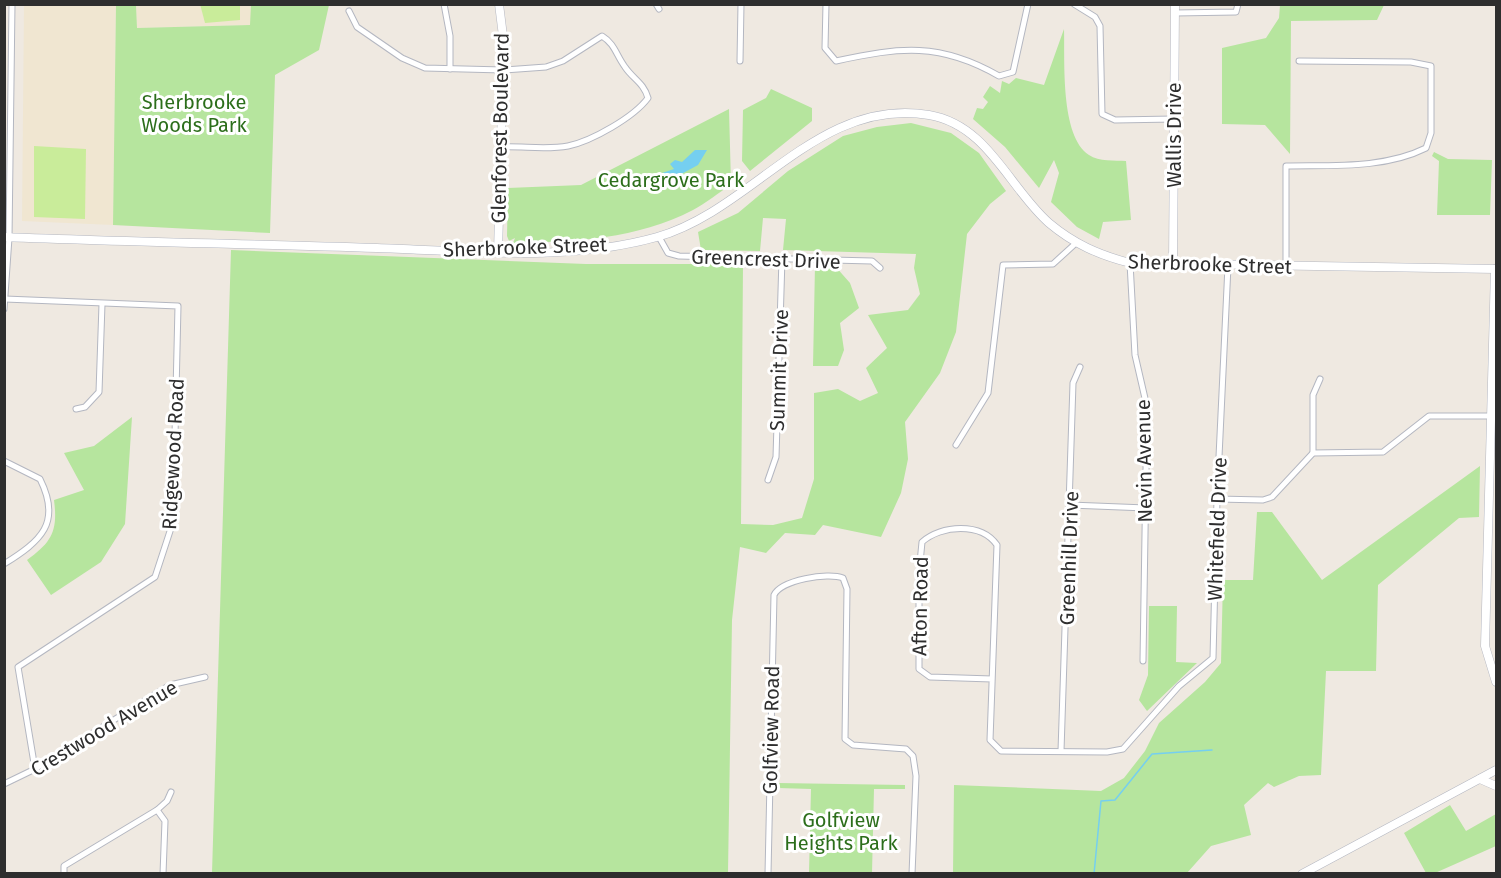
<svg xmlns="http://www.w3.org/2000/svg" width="1501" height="878" viewBox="0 0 1501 878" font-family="'Fira Sans',sans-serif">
	<rect width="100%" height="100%" fill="#efe9e1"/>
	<g fill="#f0e6d1">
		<path d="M24,5H116L113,225L22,221Z"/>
		<path d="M136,5H251V25L137,28Z"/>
	</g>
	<g fill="#b6e59e">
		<path d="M116,5H136L137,28L250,25L251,5H329L319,50L275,75L270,233L113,225Z"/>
		<path d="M1280,5H1384L1377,20L1291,21L1290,154L1265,125L1222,124V48L1266,38L1279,18Z"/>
		<path d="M1064,29C1065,61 1060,136 1089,155C1099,162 1115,160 1126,161L1131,220L1103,222L1099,239L1077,227L1051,202L1059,173L1054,160L1039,188L1005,147L973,119L977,108L983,109L988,102L983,97L990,86L1000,93L1002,81L1009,84L1016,78L1044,85Z"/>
		<path d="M771,89L812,108V121L750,171L742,161L743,110L766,98Z"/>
		<path d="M729,109L731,184C719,193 706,203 693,210C637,239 575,242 513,243L515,238L509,241L507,236L508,188L581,185Z"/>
		<path d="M911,123L951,133L979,153L1006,191L990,204L967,234L956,332L940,373L905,422L908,459L901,493L881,537L823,525L815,535L785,533L766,553L740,547L732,620L728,873H212L231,250L586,264H743L741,524L773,525L802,518L814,479V393L838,389L860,401L878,393L866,368L887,348L868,315L908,310L920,294L914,268L916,254L783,250L786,219L763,218L760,251L701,250L698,232L738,213L788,171L843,136L877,127Z"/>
		<path d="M1434,152L1448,159L1492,160L1490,215H1437L1439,161L1432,156Z"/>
		<path d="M815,265L835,266L850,283L859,308L840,323L844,350L838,366H813Z"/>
		<path d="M132,417L125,524L101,562L51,595L27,560C52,542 58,531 54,500L84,490L64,453L94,446Z"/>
		<path d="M1480,466L1479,517L1459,518L1378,585L1376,671H1326L1321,775L1299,776L1274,787L1268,783L1244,805L1251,835L1211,846L1187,873H953L954,785L1101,791L1124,778L1145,751L1159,723L1205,682L1221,663L1223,580H1253L1257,512H1272L1322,580Z"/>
		<path d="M1149,606H1177L1176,662L1197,663L1147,711L1139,700L1148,675Z"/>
		<path d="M778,783L905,785V789H874L872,873H809L811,789L778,788Z"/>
		<path d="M1450,805L1466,831L1496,814V846L1435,873H1426L1404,833Z"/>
	</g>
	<g fill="#c9ec9a">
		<path d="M200,4L240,5V20L205,23Z"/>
		<path d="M34,146L86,149L85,219L34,217Z"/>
	</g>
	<path fill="#75cff0" d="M695,150H707L698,165L661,185L659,174L674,169L670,164L675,160L682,162Z"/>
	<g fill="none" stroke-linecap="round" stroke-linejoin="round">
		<path stroke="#75cff0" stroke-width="1.5" d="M1094,874L1101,801L1115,800L1152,754L1212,750"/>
		<defs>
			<g id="street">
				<path d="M444,4L450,36V69"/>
				<path d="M656,4L659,9"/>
				<path d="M826,4L825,48L836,61C900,47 940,42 999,76L1013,72L1028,4"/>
				<path d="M1074,4L1095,17L1100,26L1102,114L1115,120L1174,119"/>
				<path d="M349,11L357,27L402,58L425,68L503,70L546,67L563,61L602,36C615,44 616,55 625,67C633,79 644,83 648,98C634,117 592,141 568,146C547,150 523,146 501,147"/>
				<path d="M1175,13L1236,12L1238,4"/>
				<path d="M740,61L741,4"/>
				<path d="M659,237L668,253L679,256L872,261L880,268"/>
				<path d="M1130,263L1135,355L1147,407L1143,661"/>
				<path d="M1286,267V166C1332,165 1384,169 1426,148L1431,133V66L1411,62L1299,61"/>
				<path d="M5,299L178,306L173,522L155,577L18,667L35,769"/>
				<path d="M4,309L9,238L12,4"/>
				<path d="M76,409L85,407L99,392L102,304"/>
				<path d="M956,445L988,393L1003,265L1053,264L1076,243"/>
				<path d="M1313,453V395L1320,379"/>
				<path d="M4,461L40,479C62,523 41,541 4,564"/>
				<path d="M768,480L776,457L782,258"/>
				<path d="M1217,499L1263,500L1272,497L1313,453L1383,452L1429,416H1492"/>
				<path d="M1070,505L1146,508"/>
				<path d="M992,679L930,677L919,669V573L922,542C941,525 981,522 997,545L990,740L1001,751L1107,752L1123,749L1179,686L1213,658L1217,499L1228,266"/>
				<path d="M1061,751L1073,383L1080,367"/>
				<path d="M4,784L35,769L170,685L205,677"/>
				<path d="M157,810L165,821L163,874"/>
				<path d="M64,874V866L157,810L167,801L171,792"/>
				<path d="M768,874L774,595C781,580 828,572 843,578L847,589L845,739L853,745L906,749L913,756L916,776L912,874"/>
			</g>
			<g id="secondary">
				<path d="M4,237C129,242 253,244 377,248C467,251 569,262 657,237C753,210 819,96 929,115C988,125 1009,188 1049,223C1074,244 1099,255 1130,263L1496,269"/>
				<path d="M498,252L503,70V36L499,4"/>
				<path d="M1173,266L1175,4"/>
				<path d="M1495,269L1485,646L1496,682"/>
				<path d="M1480,779L1496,786"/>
				<path d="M1302,874L1496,770"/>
			</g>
		</defs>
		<use href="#street" stroke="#b4b7c1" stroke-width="7"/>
		<use href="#secondary" stroke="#b4b7c1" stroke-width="9"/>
		<use href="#street" stroke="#fff" stroke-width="5"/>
		<use href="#secondary" stroke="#fff" stroke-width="8"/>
	</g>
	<g text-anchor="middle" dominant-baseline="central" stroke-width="6" stroke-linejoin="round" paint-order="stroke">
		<g font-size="20" fill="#2c6e1b" stroke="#fff">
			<text x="194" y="102">Sherbrooke<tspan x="194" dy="23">Woods Park</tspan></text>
			<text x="671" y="180">Cedargrove Park</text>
			<text x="841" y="820">Golfview<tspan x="841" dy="23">Heights Park</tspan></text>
		</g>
		<g font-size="20" fill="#2e2e2e" stroke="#fff">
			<text transform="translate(500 128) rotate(-89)">Glenforest Boulevard</text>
			<text transform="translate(1174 135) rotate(-90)">Wallis Drive</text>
			<text transform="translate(525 247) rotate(-2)">Sherbrooke Street</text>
			<text transform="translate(766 259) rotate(2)">Greencrest Drive</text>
			<text transform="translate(1210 264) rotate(2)">Sherbrooke Street</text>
			<text transform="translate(779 370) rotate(-88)">Summit Drive</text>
			<text transform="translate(173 454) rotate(-87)">Ridgewood Road</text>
			<text transform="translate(1144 461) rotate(-91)">Nevin Avenue</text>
			<text transform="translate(1217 529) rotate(-88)">Whitefield Drive</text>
			<text transform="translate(1069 558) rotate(-88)">Greenhill Drive</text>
			<text transform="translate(920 606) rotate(-89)">Afton Road</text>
			<text transform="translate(104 728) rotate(-31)">Crestwood Avenue</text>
			<text transform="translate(771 730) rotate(-89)">Golfview Road</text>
		</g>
	</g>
	<rect width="1501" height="878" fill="none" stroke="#2e2e2e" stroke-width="12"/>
</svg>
